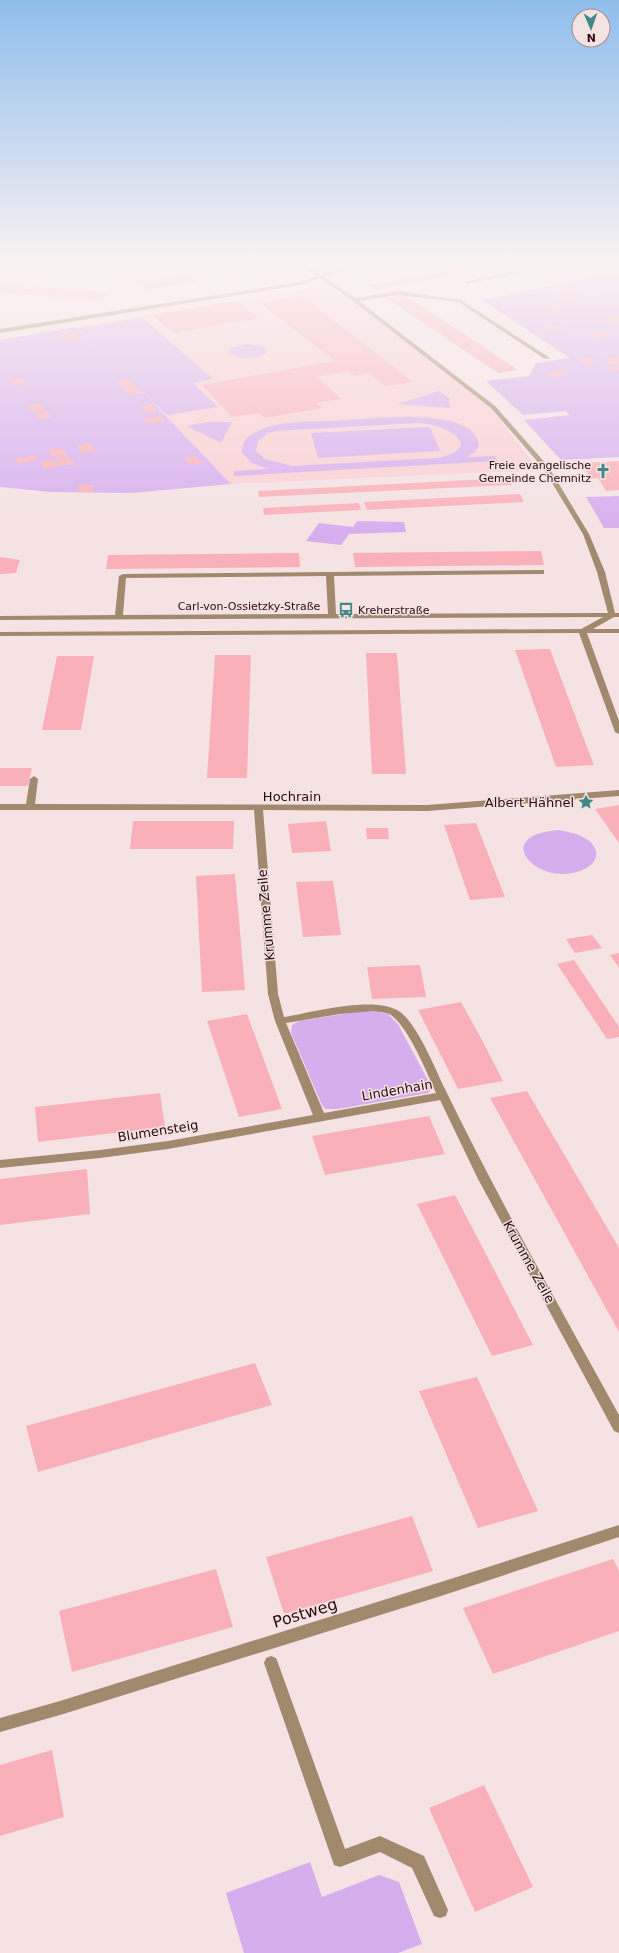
<svg xmlns="http://www.w3.org/2000/svg" width="619" height="1953" viewBox="0 0 619 1953" font-family="'DejaVu Sans',sans-serif">
	<rect width="100%" height="100%" fill="#f5e2e3"/>
	<g fill="#f9cfd3">
		<path d="M106,266H207L193,271L124,281Z"/>
		<path d="M329,285L353,300L490,407L539,470L231,484L129,378L76,327Z"/>
	</g>
	<g fill="#d5aeee" fill-rule="evenodd">
		<path d="M619,268V457L561,460L524,420L570,415L565,411L523,415L486,381L529,376L536,363L570,358L482,300L579,280Z"/>
		<path d="M143,318L213,379L193,383L218,407L167,415L140,389L231,484L131,493L51,492L0,487V340L76,327L108,358L78,328Z"/>
		<path d="M246,344L262,346L267,350L266,353C257,360 238,360 229,353L230,348Z"/>
		<path d="M439,391L449,398L450,408L398,404Z"/>
		<path d="M402,417C424,417 475,417 479,445L475,452L467,457L495,456L497,461L234,476V471L268,469L252,463L242,453C242,445 244,439 251,435C273,420 306,422 331,421C355,419 378,418 402,417ZM418,423C447,424 487,448 437,458L292,466L265,459L256,451L258,441L267,434L275,431Z"/>
		<path d="M206,422H232L221,443L187,426Z"/>
		<path d="M430,427L440,451L318,458L311,433Z"/>
		<path d="M619,496V528H604L586,497Z"/>
		<path d="M357,521L404,522L406,532L349,534L341,545L306,541L319,523L353,527Z"/>
		<path d="M559,830C567,832 576,833 583,837C602,847 600,864 580,871C537,887 489,835 559,830Z"/>
		<path d="M369,1010L388,1014L398,1024L432,1088L428,1093L338,1109H325L322,1105L291,1033L292,1025L299,1021Z"/>
		<path d="M310,1862L322,1897L379,1875L399,1882L422,1944L398,1953H244L226,1893Z"/>
	</g>
	<g fill="#f9b0b8">
		<path d="M115,266H128L138,274L126,275Z"/>
		<path d="M147,266H172L175,268L153,271Z"/>
		<path d="M218,266H242L232,268L242,275L231,276Z"/>
		<path d="M254,266H266L272,270L262,271Z"/>
		<path d="M469,266H501L375,290L367,285Z"/>
		<path d="M186,273L197,282L146,290L135,281Z"/>
		<path d="M0,285L44,288L108,292L101,300L0,293Z"/>
		<path d="M595,291L603,295L590,298L583,294Z"/>
		<path d="M561,293L570,297L560,299L551,296Z"/>
		<path d="M405,295L518,370L498,373L386,298Z"/>
		<path d="M301,296L306,299L413,382L385,386L369,373L354,376L348,371L317,377L341,399L316,403L322,408L265,418L259,413L232,417L202,385L335,361L260,303Z"/>
		<path d="M574,297L582,300L569,303L562,300Z"/>
		<path d="M236,301L259,318L174,333L152,315Z"/>
		<path d="M553,303L565,307L557,309L545,305Z"/>
		<path d="M618,316L619,322L613,323L607,317Z"/>
		<path d="M559,325L565,328L551,331L545,327Z"/>
		<path d="M76,332L82,337L63,341L57,335Z"/>
		<path d="M605,332L609,336L592,337L588,333Z"/>
		<path d="M618,357L619,364L610,365L604,359Z"/>
		<path d="M589,358L598,364L587,366L578,359Z"/>
		<path d="M619,366V371H613L608,367Z"/>
		<path d="M562,370L568,375L552,377L546,373Z"/>
		<path d="M22,378L26,384L14,386L9,380Z"/>
		<path d="M129,379L135,385L123,388L117,381Z"/>
		<path d="M135,386L142,393L130,395L123,389Z"/>
		<path d="M40,403L46,409L33,412L27,405Z"/>
		<path d="M152,404L158,411L146,413L140,406Z"/>
		<path d="M47,411L52,417L39,420L34,413Z"/>
		<path d="M161,416L166,421L148,424L143,419Z"/>
		<path d="M90,443L96,451L82,453L77,446Z"/>
		<path d="M62,448L68,455L54,458L48,450Z"/>
		<path d="M34,455L38,460L19,464L15,459Z"/>
		<path d="M68,456L75,464L61,466L55,459Z"/>
		<path d="M196,456L203,463L190,465L183,458Z"/>
		<path d="M52,459L59,466L45,469L39,462Z"/>
		<path d="M619,461V490L606,491L598,478L591,479L581,463Z"/>
		<path d="M508,478L512,485L259,497L258,491Z"/>
		<path d="M79,485H94L93,492H78Z"/>
		<path d="M520,494L524,502L367,510L364,502Z"/>
		<path d="M359,503L361,510L264,515L263,508Z"/>
		<path d="M541,551L544,565L355,567L353,553Z"/>
		<path d="M299,553L300,567L106,569L108,555Z"/>
		<path d="M0,557L20,560L16,573L0,574Z"/>
		<path d="M550,649L582,734L594,765L556,767L515,650Z"/>
		<path d="M366,653H397L406,774H372Z"/>
		<path d="M215,655H251L247,778H207Z"/>
		<path d="M57,656H94L81,730H42Z"/>
		<path d="M0,768H32L28,786H0Z"/>
		<path d="M619,805V843L595,809Z"/>
		<path d="M133,821H234L233,849H130Z"/>
		<path d="M326,821L331,851L292,853L288,824Z"/>
		<path d="M476,823L490,859L505,897L470,900L444,825Z"/>
		<path d="M366,828H388L389,839H367Z"/>
		<path d="M235,874L245,990L202,992L196,876Z"/>
		<path d="M333,881L341,935L303,937L296,882Z"/>
		<path d="M592,935L602,948L575,953L566,939Z"/>
		<path d="M619,953V968L610,955Z"/>
		<path d="M574,960L619,1027V1037L607,1039L557,964Z"/>
		<path d="M420,965L426,997L372,999L367,967Z"/>
		<path d="M461,1002L482,1040L503,1081L458,1089L418,1010Z"/>
		<path d="M247,1014L282,1109L239,1117L207,1021Z"/>
		<path d="M527,1091L619,1248V1332L490,1098Z"/>
		<path d="M160,1093L165,1127L38,1142L35,1107Z"/>
		<path d="M429,1116L445,1154L325,1175L312,1136Z"/>
		<path d="M87,1169L90,1214L0,1225V1179Z"/>
		<path d="M455,1195L487,1256L533,1345L492,1356L417,1204Z"/>
		<path d="M255,1363L272,1405L38,1472L26,1426Z"/>
		<path d="M477,1377L538,1511L478,1528L419,1391Z"/>
		<path d="M412,1516L433,1571L284,1614L266,1557Z"/>
		<path d="M613,1559L619,1571V1631L493,1674L463,1608Z"/>
		<path d="M216,1569L233,1627L72,1672L59,1611Z"/>
		<path d="M52,1750L64,1817L0,1836V1765Z"/>
		<path d="M484,1785L533,1887L475,1912L429,1808Z"/>
	</g>
	<g fill="none" stroke-linecap="round" stroke-linejoin="round">
		<g fill="#a1896e" fill-rule="evenodd">
			<path d="M303,266H308L321,275L350,266H359V267L324,277L356,298L398,291L461,300L550,358L545,359L458,302L398,295L359,301L495,406L548,466L589,534L605,572L615,613H619V617H614L593,629H619V633H587L619,721V734L615,732L579,633L0,636V632L581,629L603,617L0,620V616L115,615L119,576L123,574L541,570H544V574L334,576L336,614L608,613L597,572L583,534L543,468L491,408L353,301L320,278L301,285L0,333V329L300,282L316,276ZM326,576L328,614L123,615L126,578Z"/>
			<path d="M539,266H548L467,284L464,282Z"/>
			<path d="M34,776L38,779L35,804L427,805L619,790V796L427,811L263,810L278,994L284,1017C313,1012 371,996 397,1010C415,1019 435,1068 444,1087C498,1198 559,1306 619,1415V1433L614,1431L478,1179L440,1100L168,1149L100,1158L0,1168V1160L100,1150L168,1141L313,1115L275,1021L268,994L254,810H0V804H26L30,779ZM373,1011C379,1012 386,1012 391,1015C409,1028 427,1073 436,1093L324,1113L286,1023L340,1014Z"/>
			<path d="M619,1525V1537L441,1596L60,1715L0,1732V1718L60,1701L441,1582Z"/>
			<path d="M271,1656L276,1658L278,1663L345,1849L380,1836L424,1856L448,1910L446,1916L440,1918L434,1916L412,1868L380,1852L340,1867L334,1865L264,1663L266,1658Z"/>
		</g>
	</g>
	<linearGradient id="sky" x2="0" y2="1"><stop stop-color="#8fbeec"/><stop offset="0.49" stop-color="#faf2f2"/><stop offset="1" stop-color="#faf2f2" stop-opacity="0"/></linearGradient>
	<rect width="619" height="539" fill="url(#sky)"/>
	<defs>
		<symbol id="church-bare" viewBox="-9 -9 18 18"><path d="M-1.2-6h2.4v3.5h3.3v2.4h-3.3V6h-2.4V-.1h-3.3v-2.4h3.3Z" fill="#418986" stroke="#f5e2e3" stroke-width="2.5" paint-order="stroke"/></symbol>
		<symbol id="bus-bare" viewBox="-9 -9 18 18"><path d="M-5-6H5V4H4V6H2V4H-2V6H-4V4H-5ZM-3.5-4V0h7V-4ZM-3.5 1.2v1.5H-2V1.2ZM2 1.2v1.5H3.5V1.2Z" fill="#418986" stroke="#f5e2e3" stroke-width="2.5" paint-order="stroke"/></symbol>
		<symbol id="sight-bare" viewBox="-9 -9 18 18"><path d="M0-6L1.8-2.2L6-1.7L2.9 1.2L3.7 5.4L0 3.3L-3.7 5.4L-2.9 1.2L-6-1.7L-1.8-2.2Z" fill="#418986" stroke="#f5e2e3" stroke-width="2.5" paint-order="stroke"/></symbol>
	</defs>
	<g fill-rule="evenodd">
		<use href="#church-bare" x="592" y="460" width="22" height="22"/>
		<use href="#bus-bare" x="335" y="599" width="22" height="22"/>
		<use href="#sight-bare" x="575" y="791" width="22" height="22"/>
	</g>
	<g text-anchor="middle" dominant-baseline="central" stroke-width="3" stroke-linejoin="round" paint-order="stroke">
		<g font-size="11" fill="#2a0a10" stroke="#f5e2e3" text-anchor="end">
			<text x="591" y="465">Freie evangelische<tspan x="591" dy="13">Gemeinde Chemnitz</tspan></text>
			<text x="358" y="610" text-anchor="start">Kreherstraße</text>
		</g>
		<g font-size="11" fill="#2a0a10" stroke="#f5e2e3">
			<text x="249" y="606">Carl-von-Ossietzky-Straße</text>
		</g>
		<g font-size="13" fill="#2a0a10" stroke="#f5e2e3">
			<text x="292" y="796">Hochrain</text>
			<text transform="translate(266 915) rotate(-95)">Krumme Zeile</text>
			<text transform="translate(397 1090) rotate(-10)">Lindenhain</text>
			<text transform="translate(158 1131) rotate(-9)">Blumensteig</text>
			<text transform="translate(529 1262) rotate(61)">Krumme Zeile</text>
		</g>
		<g font-size="13" fill="#2a0a10" stroke="#f5e2e3" text-anchor="end">
			<text x="574" y="802">Albert Hähnel</text>
		</g>
		<g font-size="16" fill="#2a0a10" stroke="#f5e2e3">
			<text transform="translate(305 1613) rotate(-17)">Postweg</text>
		</g>
	</g>
	<g transform="translate(591 28) rotate(178)"><circle r="19" fill="#f5e2e3" stroke="#a48c8f"/>
	<path d="M0-3L7 15L0 10L-7 15Z" fill="#418986"/>
	<text y="-6" font-size="11" font-weight="bold" text-anchor="middle" fill="#2a0a10">N</text>
	</g>
</svg>
